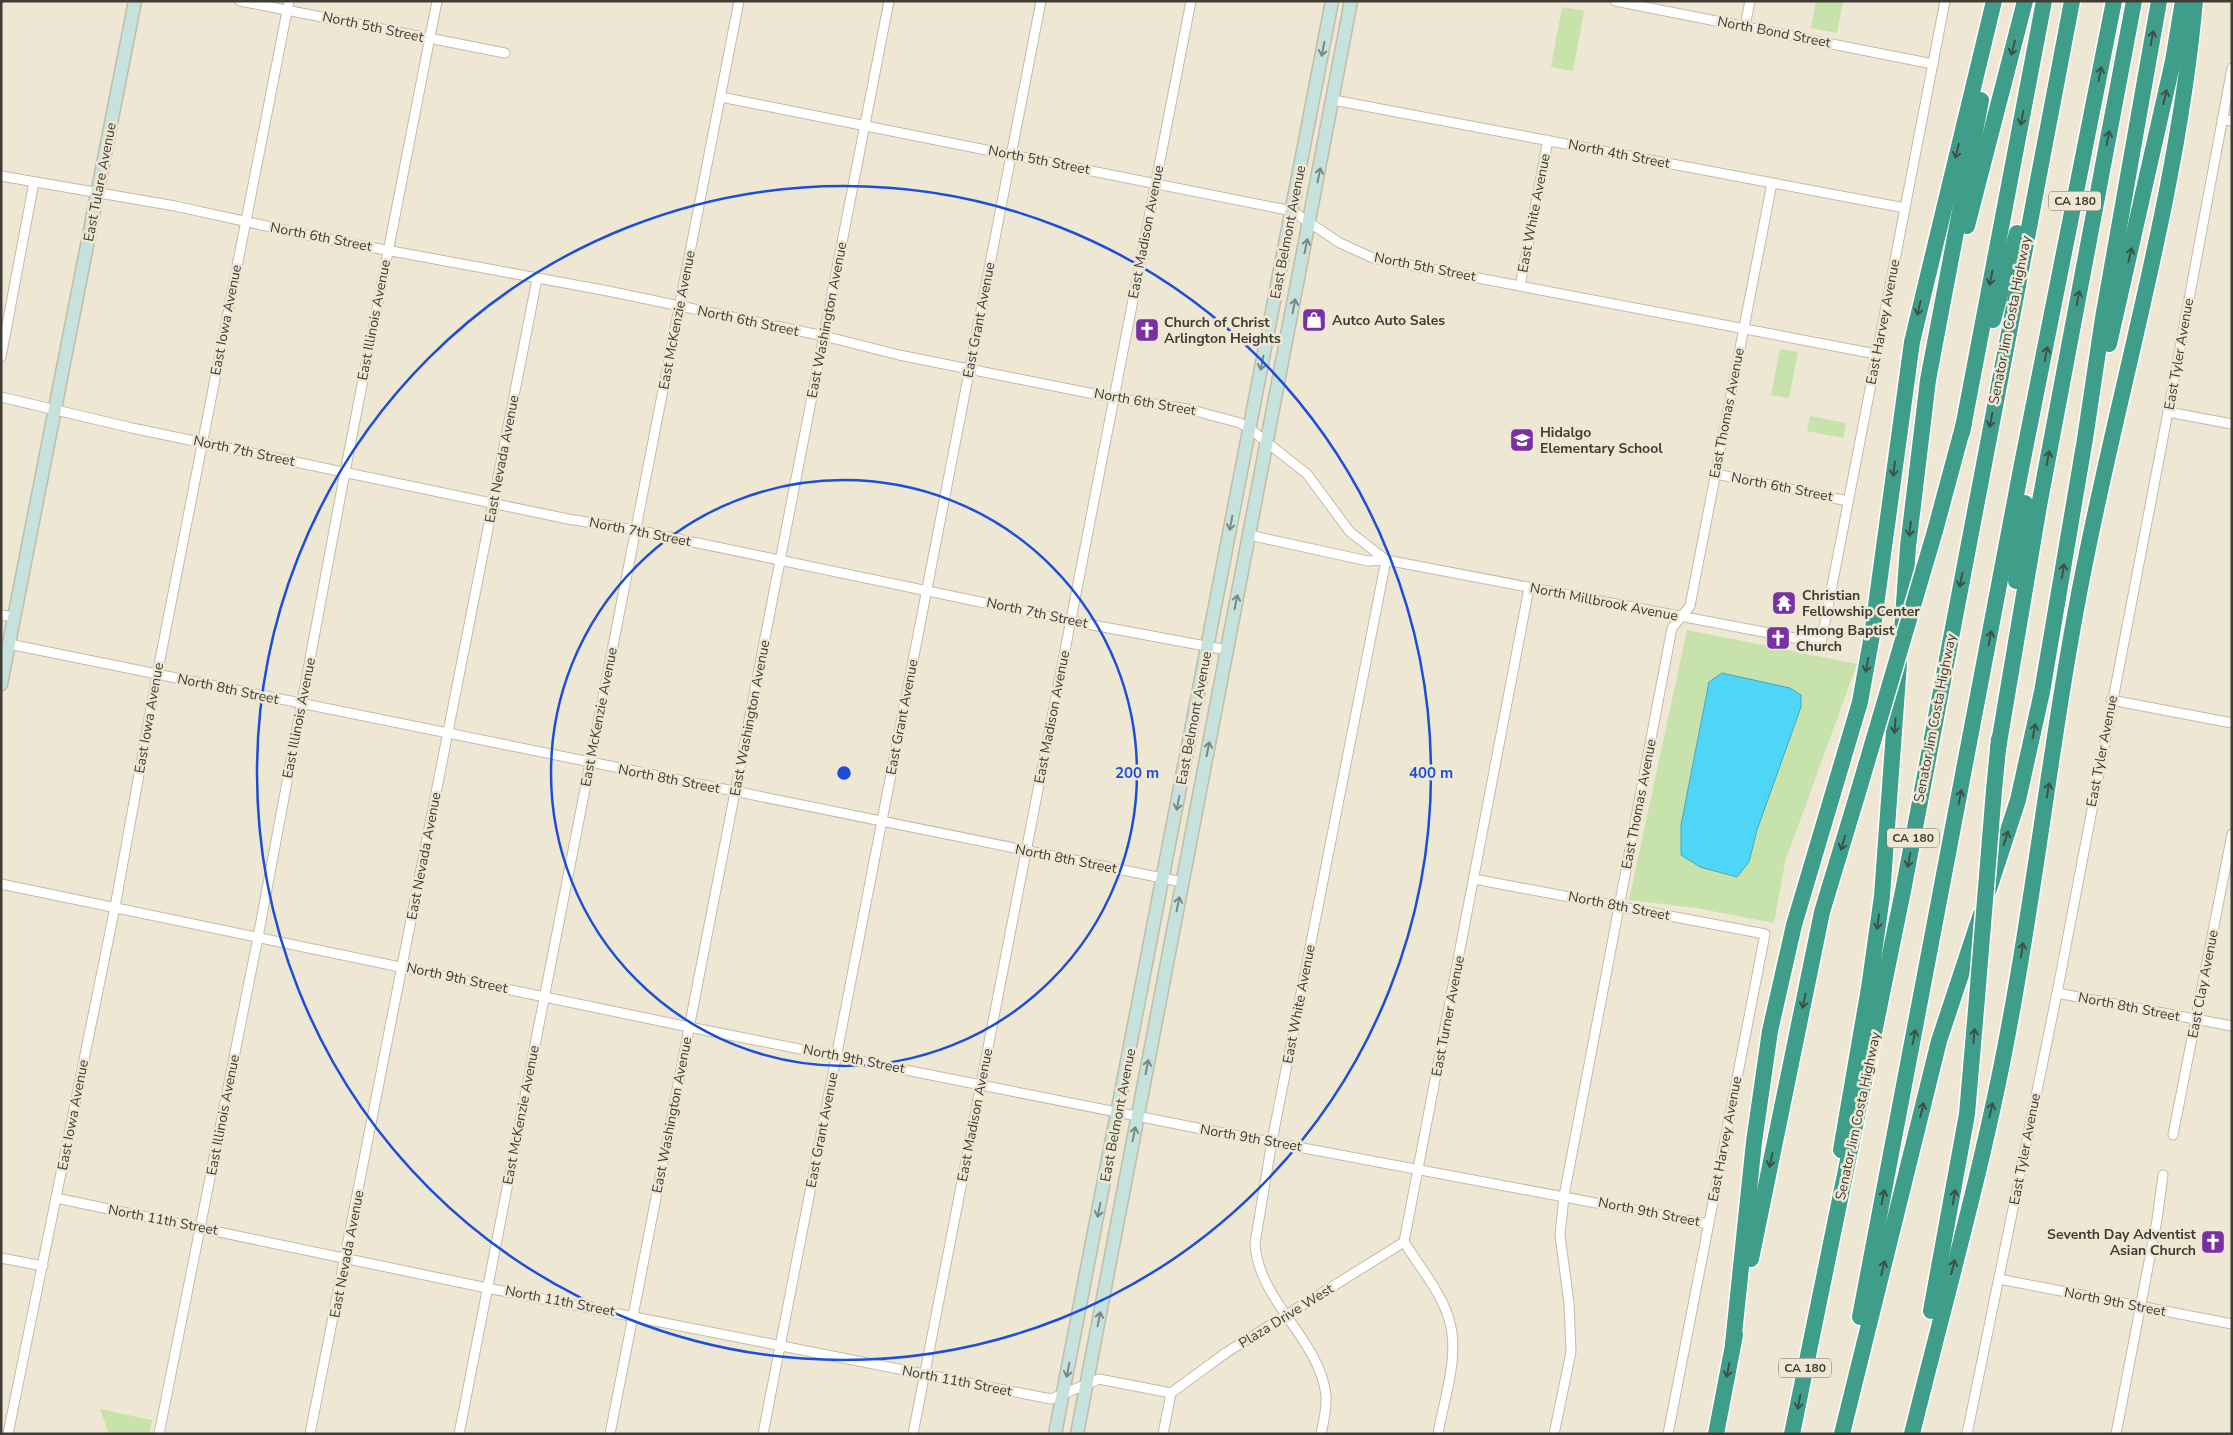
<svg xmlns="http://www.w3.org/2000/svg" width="2233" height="1435" viewBox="0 0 2233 1435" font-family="'Nunito Sans',sans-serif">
	<rect width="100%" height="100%" fill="#eee7d4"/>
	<g fill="#c8e2ab">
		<path d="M1816,1H1843L1837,33L1811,28Z"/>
		<path d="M1562,7L1584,11L1573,71L1551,67Z"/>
		<path d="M1780,349L1798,352L1789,398L1771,395Z"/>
		<path d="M1810,416L1846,423L1843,438L1807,431Z"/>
		<path d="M1687,630L1857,664L1785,862L1774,923L1696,908L1629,900Z"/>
		<path d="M100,1409L152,1420L149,1434H109Z"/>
	</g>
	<path fill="#4fd5f5" stroke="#4aa7bb" d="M1722,673L1790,688L1801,695V707L1757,830L1749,862L1737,877L1700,867L1681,855V825L1709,682Z"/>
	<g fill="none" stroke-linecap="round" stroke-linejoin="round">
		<defs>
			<g id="street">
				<path d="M240,1L505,53"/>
				<path d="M1615,1L1933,64"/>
				<path d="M1745,26L1750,1"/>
				<path d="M721,97L1292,211L1340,243L1373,258L1876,354"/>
				<path d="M1333,100L1905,208"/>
				<path d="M2222,119L2232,121"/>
				<path d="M1,176L175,206L321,238L608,291L824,336L899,355L1114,398L1188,409L1240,423L1249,428L1307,474L1350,532L1386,560L1272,1141L1255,1243C1258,1301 1319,1338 1326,1395C1327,1408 1324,1421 1321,1434"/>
				<path d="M1520,286L1548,140"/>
				<path d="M1,357L34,182"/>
				<path d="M1,397L132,428L568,519L636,530L1071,621L1227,650"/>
				<path d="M2168,412L2232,424"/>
				<path d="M1716,474L1848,501"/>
				<path d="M1249,535L1368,561L1386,560L1821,643L1945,1"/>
				<path d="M1,615L14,617"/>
				<path d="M9,644C400,725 791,804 1182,882"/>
				<path d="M2111,700L2232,723"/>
				<path d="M1474,879L1765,934L1668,1434"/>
				<path d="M1,884L689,1027L1202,1129L1708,1224"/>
				<path d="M2057,993L2232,1026"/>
				<path d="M2173,1135L2232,834"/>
				<path d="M56,1198L487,1288L1051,1399L1099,1379L1171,1393"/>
				<path d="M1,1258L43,1266"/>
				<path d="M1999,1279L2232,1324"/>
				<path d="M1171,1393L1227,1352L1404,1242"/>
				<path d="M8,1434L115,907L157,675L289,1"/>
				<path d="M159,1434L258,937L345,472L437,1"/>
				<path d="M310,1434L537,279"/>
				<path d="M459,1434L739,1"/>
				<path d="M610,1434L889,1"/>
				<path d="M763,1434L1041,1"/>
				<path d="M913,1434L1191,1"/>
				<path d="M1163,1434L1171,1393"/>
				<path d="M1438,1434C1444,1399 1459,1358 1450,1323C1444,1296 1419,1266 1404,1242L1529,588"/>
				<path d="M1554,1434L1571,1352L1569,1303L1560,1235L1564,1196L1672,628L1690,606L1772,183"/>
				<path d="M1967,1434L2057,993L2168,412L2232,68"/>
				<path d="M2116,1434L2157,1220L2163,1175"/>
			</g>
			<g id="secondary">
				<path d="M1,684L135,1"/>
				<path d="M1055,1434L1332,1"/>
				<path d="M1077,1434L1351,1"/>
			</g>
			<g id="highway">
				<path d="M1967,226L2025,1"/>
				<path d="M1993,320L2017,233"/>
				<path d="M2109,344L2173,61L2183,1"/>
				<path d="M1962,433L2044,1"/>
				<path d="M1935,531L1964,423"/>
				<path d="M2016,581L2025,503"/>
				<path d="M1902,631L1908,547L1928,380L1981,100"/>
				<path d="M1998,749L2039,506L2134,1"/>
				<path d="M1994,790L1999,739"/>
				<path d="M1989,889L2018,800L2042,692L2085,439L2103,318L2159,1"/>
				<path d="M1841,1150L1869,988L1882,896L1899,663"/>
				<path d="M1751,1259L1822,912L1857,796"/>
				<path d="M1931,1311L1967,1114L1977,998"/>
				<path d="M1860,1317L2021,469L2114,1"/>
				<path d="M1733,1344L1754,1142L1770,1031L1794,925L1860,702L1872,635L1912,342L1994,1"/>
				<path d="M1716,1434L1735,1335"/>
				<path d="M1792,1434L1903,891L2072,1"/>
				<path d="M1842,1434L1939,1041L1981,914"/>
				<path d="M1912,1434C1945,1299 1984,1164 2009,1027C2038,873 2054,716 2085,563C2122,376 2178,191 2195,1"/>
			</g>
		</defs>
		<use href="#street" stroke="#c1bba8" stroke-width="11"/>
		<use href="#secondary" stroke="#c1bba8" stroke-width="15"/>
		<use href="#highway" stroke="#fff" stroke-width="19"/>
		<use href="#street" stroke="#fff" stroke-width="9"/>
		<use href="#secondary" stroke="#c5e2dc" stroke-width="12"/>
		<use href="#highway" stroke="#3e9e89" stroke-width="16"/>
		<defs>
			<g id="highway-bridge">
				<path d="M1857,796L1935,531"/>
				<path d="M1977,998L1994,790"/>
			</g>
		</defs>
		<use href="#highway-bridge" stroke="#fff" stroke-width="19" stroke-linecap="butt"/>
		<use href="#highway-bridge" stroke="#3e9e89" stroke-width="16"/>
	</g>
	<defs><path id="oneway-shaft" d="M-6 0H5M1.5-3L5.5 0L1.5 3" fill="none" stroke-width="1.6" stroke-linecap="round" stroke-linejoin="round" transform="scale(1.25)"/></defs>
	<g stroke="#3f5046">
		<use href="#oneway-shaft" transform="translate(2152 38) rotate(-80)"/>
		<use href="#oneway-shaft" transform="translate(2013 48) rotate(105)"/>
		<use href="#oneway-shaft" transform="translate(2100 74) rotate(-79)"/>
		<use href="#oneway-shaft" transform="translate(2165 97) rotate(-77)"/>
		<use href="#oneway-shaft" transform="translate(2022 118) rotate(101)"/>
		<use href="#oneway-shaft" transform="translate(2108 138) rotate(-79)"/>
		<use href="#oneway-shaft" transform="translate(1957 151) rotate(104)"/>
		<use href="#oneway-shaft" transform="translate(2130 255) rotate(-77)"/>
		<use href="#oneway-shaft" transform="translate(1991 278) rotate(101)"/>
		<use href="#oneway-shaft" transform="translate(2078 298) rotate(-79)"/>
		<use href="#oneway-shaft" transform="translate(1919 308) rotate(102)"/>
		<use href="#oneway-shaft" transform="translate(2046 354) rotate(-79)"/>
		<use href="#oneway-shaft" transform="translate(1991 420) rotate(101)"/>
		<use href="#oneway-shaft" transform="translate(2048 458) rotate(-79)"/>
		<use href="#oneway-shaft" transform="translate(1894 469) rotate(97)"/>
		<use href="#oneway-shaft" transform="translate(1910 529) rotate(96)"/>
		<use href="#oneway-shaft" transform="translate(2063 571) rotate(-80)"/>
		<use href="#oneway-shaft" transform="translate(1961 580) rotate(101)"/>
		<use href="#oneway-shaft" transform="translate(1990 638) rotate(-79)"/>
		<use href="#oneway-shaft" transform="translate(1867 665) rotate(101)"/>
		<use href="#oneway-shaft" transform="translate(1895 726) rotate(94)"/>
		<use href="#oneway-shaft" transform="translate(2034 731) rotate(-79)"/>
		<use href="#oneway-shaft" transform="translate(2048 790) rotate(-81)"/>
		<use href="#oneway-shaft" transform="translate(1960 797) rotate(-79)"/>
		<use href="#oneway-shaft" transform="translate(2006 838) rotate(-72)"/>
		<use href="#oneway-shaft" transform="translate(1843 843) rotate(107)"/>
		<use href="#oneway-shaft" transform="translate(1909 860) rotate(101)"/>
		<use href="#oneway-shaft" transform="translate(1878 922) rotate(98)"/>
		<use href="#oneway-shaft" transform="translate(2022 950) rotate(-81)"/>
		<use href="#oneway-shaft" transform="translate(1804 1001) rotate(102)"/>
		<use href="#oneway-shaft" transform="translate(1974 1036) rotate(-85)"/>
		<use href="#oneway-shaft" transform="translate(1914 1037) rotate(-79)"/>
		<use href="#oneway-shaft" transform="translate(1922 1110) rotate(-76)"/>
		<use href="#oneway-shaft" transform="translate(1991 1110) rotate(-77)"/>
		<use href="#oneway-shaft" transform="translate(1771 1160) rotate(102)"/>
		<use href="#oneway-shaft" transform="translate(1883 1197) rotate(-79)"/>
		<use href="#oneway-shaft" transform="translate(1954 1197) rotate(-80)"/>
		<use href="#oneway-shaft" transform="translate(1953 1267) rotate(-76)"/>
		<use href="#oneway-shaft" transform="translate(1883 1268) rotate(-76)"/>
		<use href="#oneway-shaft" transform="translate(1728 1370) rotate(101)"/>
		<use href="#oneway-shaft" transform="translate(1799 1402) rotate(101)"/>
	</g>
	<g stroke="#7b8780">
		<use href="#oneway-shaft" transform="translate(1323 49) rotate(101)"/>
		<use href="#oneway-shaft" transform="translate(1319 175) rotate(-79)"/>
		<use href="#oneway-shaft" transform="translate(1306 246) rotate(-78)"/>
		<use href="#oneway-shaft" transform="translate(1294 306) rotate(-79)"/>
		<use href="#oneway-shaft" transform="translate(1262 363) rotate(101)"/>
		<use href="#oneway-shaft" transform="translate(1231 523) rotate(101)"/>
		<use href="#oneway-shaft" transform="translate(1236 602) rotate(-79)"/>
		<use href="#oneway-shaft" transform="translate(1208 749) rotate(-79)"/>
		<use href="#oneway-shaft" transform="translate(1178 803) rotate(101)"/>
		<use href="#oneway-shaft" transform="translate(1178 904) rotate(-79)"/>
		<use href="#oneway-shaft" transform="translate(1147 1067) rotate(-79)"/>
		<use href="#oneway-shaft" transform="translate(1134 1134) rotate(-79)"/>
		<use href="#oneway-shaft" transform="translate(1099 1210) rotate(101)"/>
		<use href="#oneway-shaft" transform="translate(1099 1319) rotate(-79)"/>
		<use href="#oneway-shaft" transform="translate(1068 1370) rotate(101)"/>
	</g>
	<g fill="none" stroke="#1d4ed8" stroke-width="2.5">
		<circle cx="844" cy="773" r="293"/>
		<circle cx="844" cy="773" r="587"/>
	</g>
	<defs>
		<symbol id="shop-square" viewBox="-11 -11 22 22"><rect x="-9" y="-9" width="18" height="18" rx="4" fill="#7830a3" stroke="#eee7d4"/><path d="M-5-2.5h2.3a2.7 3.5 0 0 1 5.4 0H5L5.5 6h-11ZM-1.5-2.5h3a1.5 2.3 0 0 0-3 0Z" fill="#fff"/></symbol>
		<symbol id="church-square" viewBox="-11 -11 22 22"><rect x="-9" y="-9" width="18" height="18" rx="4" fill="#7830a3" stroke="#eee7d4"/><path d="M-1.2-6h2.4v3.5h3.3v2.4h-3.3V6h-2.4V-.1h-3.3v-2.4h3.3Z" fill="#fff"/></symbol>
		<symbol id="school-square" viewBox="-11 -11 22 22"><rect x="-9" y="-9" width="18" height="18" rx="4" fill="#7830a3" stroke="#eee7d4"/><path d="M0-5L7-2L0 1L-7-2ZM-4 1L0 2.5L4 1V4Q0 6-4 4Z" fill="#fff"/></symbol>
		<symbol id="temple-square" viewBox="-11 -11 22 22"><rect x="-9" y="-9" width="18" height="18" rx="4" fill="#7830a3" stroke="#eee7d4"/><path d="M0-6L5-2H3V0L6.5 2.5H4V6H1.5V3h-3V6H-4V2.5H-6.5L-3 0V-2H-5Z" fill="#fff"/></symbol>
	</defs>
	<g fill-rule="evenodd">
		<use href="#shop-square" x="1300" y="306" width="28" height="28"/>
		<use href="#church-square" x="1133" y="316" width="28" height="28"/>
		<use href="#school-square" x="1508" y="426" width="28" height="28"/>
		<use href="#temple-square" x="1770" y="589" width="28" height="28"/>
		<use href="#church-square" x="1764" y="624" width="28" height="28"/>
		<use href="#church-square" x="2199" y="1228" width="28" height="28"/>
	</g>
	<g text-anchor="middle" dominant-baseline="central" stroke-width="5" stroke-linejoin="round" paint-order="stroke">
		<g fill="#eee7d4" stroke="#746f65" stroke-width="1">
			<rect x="2049" y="191.5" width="52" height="19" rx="4"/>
			<rect x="1887" y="828.5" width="52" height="19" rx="4"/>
			<rect x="1779" y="1358.5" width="52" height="19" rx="4"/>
		</g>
		<g font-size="12" font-weight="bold" fill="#3f3c35">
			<text x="2075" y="201">CA 180</text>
			<text x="1913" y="838">CA 180</text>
			<text x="1805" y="1368">CA 180</text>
		</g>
		<g font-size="14" fill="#3f3c35" stroke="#eee7d4">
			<text transform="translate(373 27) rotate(12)">North 5th Street</text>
			<text transform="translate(1774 32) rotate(11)">North Bond Street</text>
			<text transform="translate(1619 154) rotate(11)">North 4th Street</text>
			<text transform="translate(1039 160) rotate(11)">North 5th Street</text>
			<text transform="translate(100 182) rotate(-79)">East Tulare Avenue</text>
			<text transform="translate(1534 213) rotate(-79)">East White Avenue</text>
			<text transform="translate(1146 232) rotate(-79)">East Madison Avenue</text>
			<text transform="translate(1288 232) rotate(-79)">East Belmont Avenue</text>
			<text transform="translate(321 237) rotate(11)">North 6th Street</text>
			<text transform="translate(1425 267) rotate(11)">North 5th Street</text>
			<text transform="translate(226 320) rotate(-79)">East Iowa Avenue</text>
			<text transform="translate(374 320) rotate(-79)">East Illinois Avenue</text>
			<text transform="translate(677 320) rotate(-79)">East McKenzie Avenue</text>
			<text transform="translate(827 320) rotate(-79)">East Washington Avenue</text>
			<text transform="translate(979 320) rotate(-79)">East Grant Avenue</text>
			<text transform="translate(2010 320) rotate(-79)">Senator Jim Costa Highway</text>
			<text transform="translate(748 321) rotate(12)">North 6th Street</text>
			<text transform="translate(1883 322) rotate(-79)">East Harvey Avenue</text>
			<text transform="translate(2179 354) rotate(-80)">East Tyler Avenue</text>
			<text transform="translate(1145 402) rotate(10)">North 6th Street</text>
			<text transform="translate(1727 413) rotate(-79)">East Thomas Avenue</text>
			<text transform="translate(244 451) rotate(12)">North 7th Street</text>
			<text transform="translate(502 459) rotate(-79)">East Nevada Avenue</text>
			<text transform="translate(1782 487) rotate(11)">North 6th Street</text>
			<text transform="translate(640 532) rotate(11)">North 7th Street</text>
			<text transform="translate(1604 602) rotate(11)">North Millbrook Avenue</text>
			<text transform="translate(1037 613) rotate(12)">North 7th Street</text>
			<text transform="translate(228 689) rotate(12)">North 8th Street</text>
			<text transform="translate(599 717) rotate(-79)">East McKenzie Avenue</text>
			<text transform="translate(902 717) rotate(-79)">East Grant Avenue</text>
			<text transform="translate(1052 717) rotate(-79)">East Madison Avenue</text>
			<text transform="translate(149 718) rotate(-80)">East Iowa Avenue</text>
			<text transform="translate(299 718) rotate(-79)">East Illinois Avenue</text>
			<text transform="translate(750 718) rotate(-79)">East Washington Avenue</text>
			<text transform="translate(1194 718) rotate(-79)">East Belmont Avenue</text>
			<text transform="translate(1935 718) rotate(-79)">Senator Jim Costa Highway</text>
			<text transform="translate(2102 751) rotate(-79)">East Tyler Avenue</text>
			<text transform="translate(669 779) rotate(11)">North 8th Street</text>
			<text transform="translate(1639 804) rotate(-79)">East Thomas Avenue</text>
			<text transform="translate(424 856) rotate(-79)">East Nevada Avenue</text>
			<text transform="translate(1066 859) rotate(11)">North 8th Street</text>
			<text transform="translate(1619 906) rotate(11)">North 8th Street</text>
			<text transform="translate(457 978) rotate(12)">North 9th Street</text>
			<text transform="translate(2203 984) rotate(-79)">East Clay Avenue</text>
			<text transform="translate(1299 1004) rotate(-79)">East White Avenue</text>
			<text transform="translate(2129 1007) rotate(11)">North 8th Street</text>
			<text transform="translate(1448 1016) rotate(-79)">East Turner Avenue</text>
			<text transform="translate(854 1059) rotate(11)">North 9th Street</text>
			<text transform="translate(73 1115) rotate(-79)">East Iowa Avenue</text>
			<text transform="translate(223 1115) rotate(-79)">East Illinois Avenue</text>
			<text transform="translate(521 1115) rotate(-79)">East McKenzie Avenue</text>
			<text transform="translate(672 1115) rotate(-79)">East Washington Avenue</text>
			<text transform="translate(975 1115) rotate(-79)">East Madison Avenue</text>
			<text transform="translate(1118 1115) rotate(-79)">East Belmont Avenue</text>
			<text transform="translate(1858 1116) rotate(-78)">Senator Jim Costa Highway</text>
			<text transform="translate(822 1130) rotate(-79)">East Grant Avenue</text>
			<text transform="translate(1251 1138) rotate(10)">North 9th Street</text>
			<text transform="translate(1725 1139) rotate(-79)">East Harvey Avenue</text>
			<text transform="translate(2025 1149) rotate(-79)">East Tyler Avenue</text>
			<text transform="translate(1649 1212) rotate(11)">North 9th Street</text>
			<text transform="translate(163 1220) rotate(11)">North 11th Street</text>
			<text transform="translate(347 1254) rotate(-79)">East Nevada Avenue</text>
			<text transform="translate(560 1301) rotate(11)">North 11th Street</text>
			<text transform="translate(2115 1302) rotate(11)">North 9th Street</text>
			<text transform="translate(1286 1316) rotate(-32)">Plaza Drive West</text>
			<text transform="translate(957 1381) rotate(11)">North 11th Street</text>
		</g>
		<g font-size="14" font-weight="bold" fill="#3f3c35" stroke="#eee7d4" text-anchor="start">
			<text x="1332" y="320">Autco Auto Sales</text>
			<text x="1164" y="322">Church of Christ<tspan x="1164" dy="16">Arlington Heights</tspan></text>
			<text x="1540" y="432">Hidalgo<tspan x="1540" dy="16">Elementary School</tspan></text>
			<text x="1802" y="595">Christian<tspan x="1802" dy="16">Fellowship Center</tspan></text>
			<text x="1796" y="630">Hmong Baptist<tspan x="1796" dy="16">Church</tspan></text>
			<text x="2196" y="1234" text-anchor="end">Seventh Day Adventist<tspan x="2196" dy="16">Asian Church</tspan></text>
		</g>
	</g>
	<circle cx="844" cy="773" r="8" fill="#1d4ed8" stroke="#eee7d4" stroke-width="2.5"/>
	<g font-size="15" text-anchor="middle" font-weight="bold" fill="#1d4ed8" stroke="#eee7d4" stroke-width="5" stroke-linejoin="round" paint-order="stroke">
		<text x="1137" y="778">200 m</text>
		<text x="1431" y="778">400 m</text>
	</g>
	<rect width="2233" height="1435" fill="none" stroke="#3f3c35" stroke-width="5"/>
</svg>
